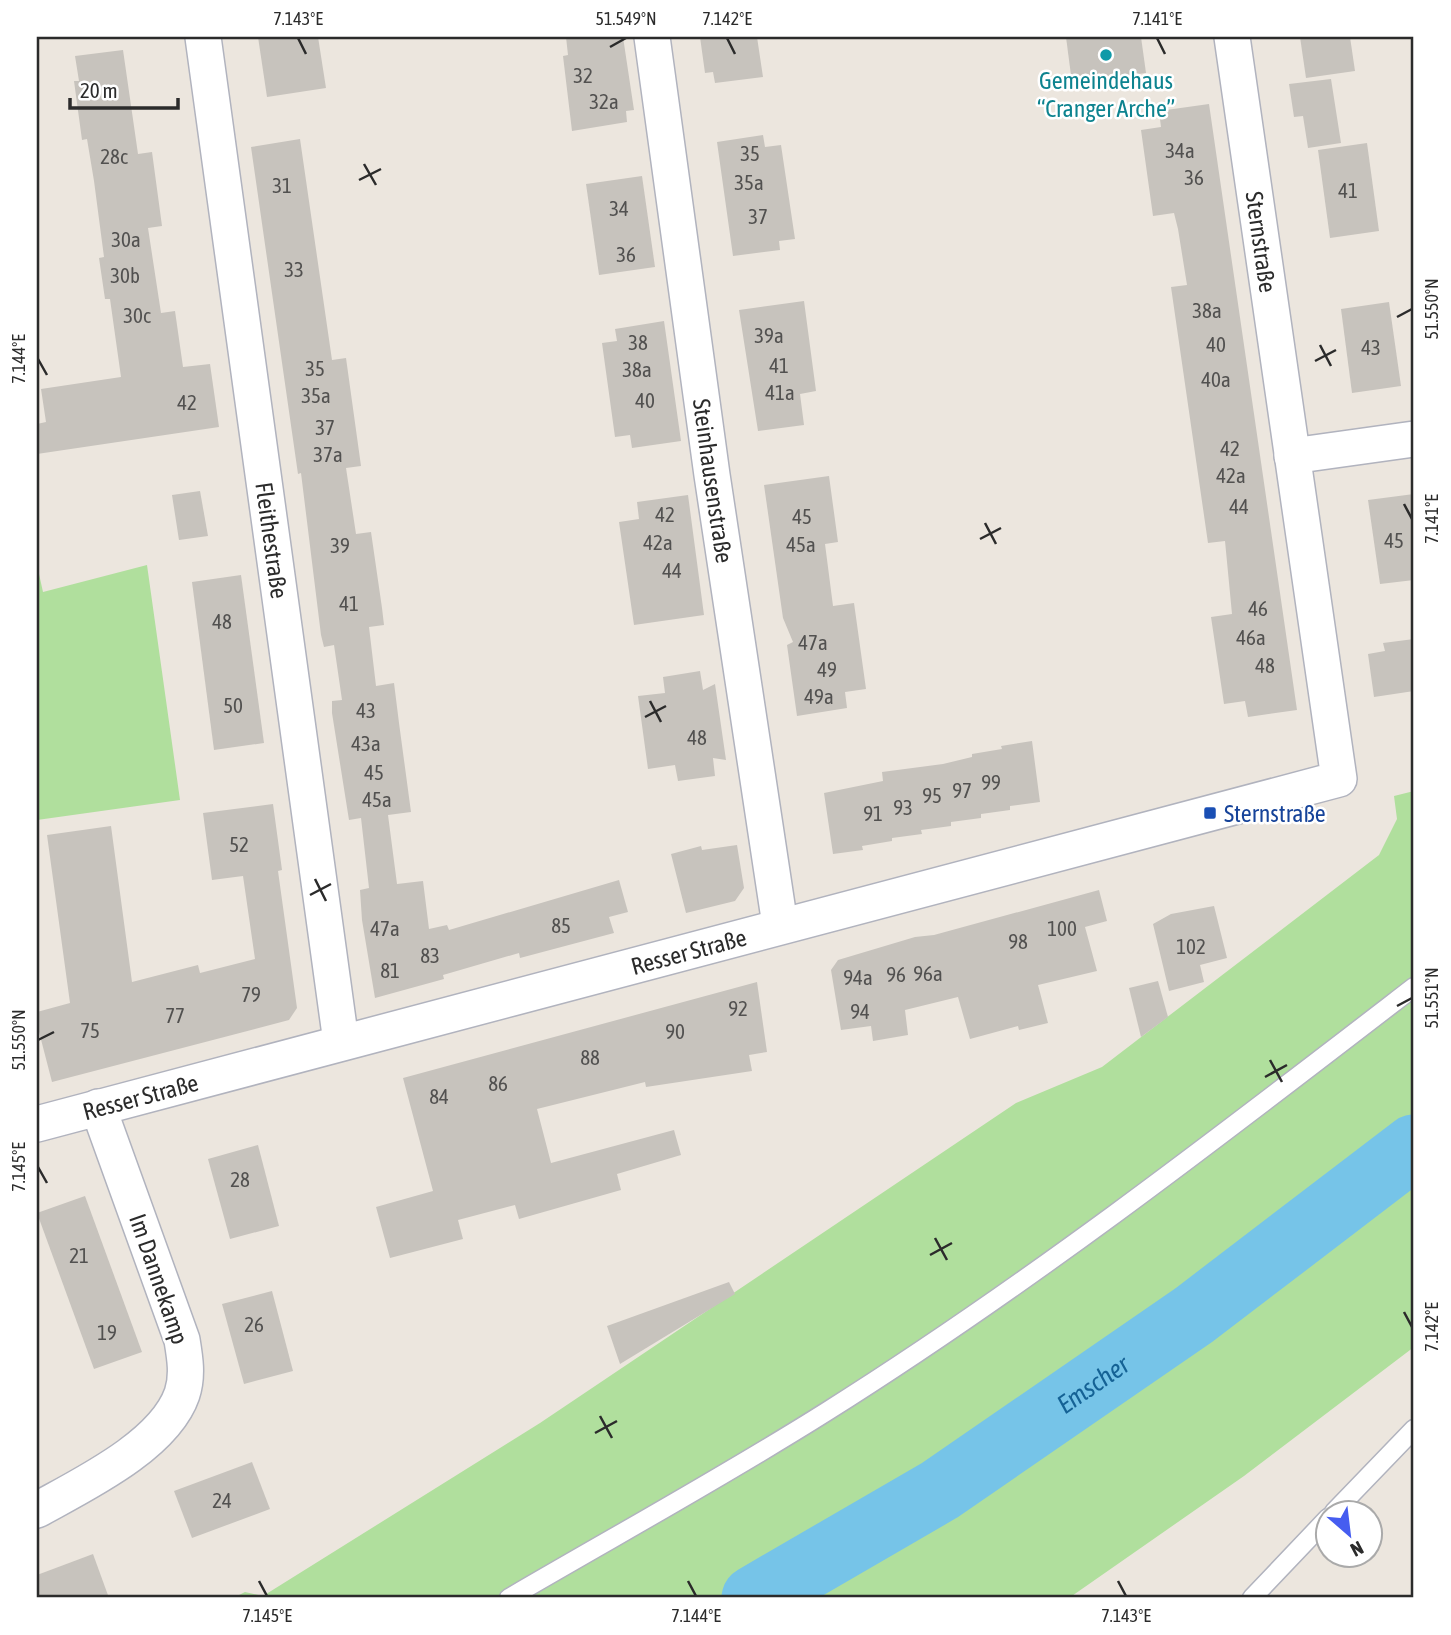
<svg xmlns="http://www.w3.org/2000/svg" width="1451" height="1635" viewBox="0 0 1451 1635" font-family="'Asap Condensed',sans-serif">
	<rect width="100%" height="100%" fill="#ece6de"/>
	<g fill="#b0df9d">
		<path d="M37,565L43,592L147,565L180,800L37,820Z"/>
		<path d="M1414,791V1347L1244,1476L1069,1598H233L245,1592L263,1596L540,1423L1016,1103L1102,1067L1379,855L1397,819L1394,796Z"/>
	</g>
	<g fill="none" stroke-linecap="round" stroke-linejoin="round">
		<path stroke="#76c4e8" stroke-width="65" id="s1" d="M754,1598L940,1490L1194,1315L1414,1147"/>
	</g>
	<g fill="#c7c3bd">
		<path d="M258,37H318L326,88L267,97Z"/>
		<path d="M566,37H623L634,110L626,111L627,122L572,131L563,56L568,55Z"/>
		<path d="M700,37H757L763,77L715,83L713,72L705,73Z"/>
		<path d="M1066,37H1141L1146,73L1072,83Z"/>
		<path d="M1300,37H1350L1355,71L1306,78Z"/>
		<path d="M123,50L138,154L152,152L162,226L148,228L161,313L175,311L183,367L210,364L219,427L37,454V424L46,422L41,389L121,377L110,299H105L99,258L104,257L94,181L87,139L82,140L74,81H79L75,56Z"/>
		<path d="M1331,79L1341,143L1308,148L1303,116L1294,117L1289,84Z"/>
		<path d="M1209,104L1297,710L1248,717L1245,701L1224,704L1211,617L1232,614L1225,541L1208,543L1171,287L1187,285L1178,229L1174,213L1153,216L1141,130L1161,127L1159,111Z"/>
		<path d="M763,135L765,147L781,145L795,239L779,241L780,250L733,256L717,142Z"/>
		<path d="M300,139L332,360L346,358L361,466L346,468L356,534L371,532L382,608L384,625L369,627L376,686L394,683L399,723L411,812L388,815L397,884L423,881L429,929L447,925L449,930L619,880L628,912L609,917L614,933L520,958L519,953L443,975L444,979L375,998L362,920L360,890L369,888L361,818L349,820L332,713V701L342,700L334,645L324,647L321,635L301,473L298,474L251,147Z"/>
		<path d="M1367,143L1379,231L1330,238L1318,150Z"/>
		<path d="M642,176L655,267L599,275L586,184Z"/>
		<path d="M804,301L816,391L800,394L804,425L758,431L739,310Z"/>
		<path d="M1389,302L1401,386L1352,393L1341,309Z"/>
		<path d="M664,321L681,441L632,448L630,435L615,437L602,343L617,341L615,329Z"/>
		<path d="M829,476L838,542L825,544L833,606L854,603L866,689L845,692L847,708L797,716L787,645L793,642L783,618L764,485Z"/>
		<path d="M200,491L208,536L179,540L172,495Z"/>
		<path d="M1414,494V580L1380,584L1368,500Z"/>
		<path d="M688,495L704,615L634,625L619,522L639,519L637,502Z"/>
		<path d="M241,575L264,743L214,750L192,582Z"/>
		<path d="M1414,639V691L1374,697L1368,654L1385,651L1383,643Z"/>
		<path d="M700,671L703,690L715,684L726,760L713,758L715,776L678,781L675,765L648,769L638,696L665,693L663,677Z"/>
		<path d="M1032,741L1040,802L1010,806V810L981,814V818L951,822V826L921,830L922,834L892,838V841L862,846L863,850L833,854L824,793L883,781L882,772L943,764L972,757V754L1002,749L1001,746Z"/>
		<path d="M273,804L282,870L278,871L297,1008L289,1020L52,1082L37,1024V1012L70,1003L47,835L111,826L132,982L198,965L200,973L255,959L243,876L212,880L203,813Z"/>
		<path d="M737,845L744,888L735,901L686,913L671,854L701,846L702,850Z"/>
		<path d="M1099,890L1107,921L1085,927L1097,971L1038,985L1048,1023L1019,1030L1018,1026L970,1039L958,997L905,1010L908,1035L873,1041L871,1026L841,1030L831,970L838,960L915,937L934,935Z"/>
		<path d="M1214,906L1227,958L1200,965L1204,982L1169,991L1153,924L1171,914Z"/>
		<path d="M1158,981L1168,1017L1141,1037L1129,988Z"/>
		<path d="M757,982L767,1052L749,1055L752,1071L646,1087L645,1082L537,1109L551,1163L674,1130L681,1155L617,1174L621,1190L519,1219L515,1205L458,1220L463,1239L390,1258L376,1207L433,1191L403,1078Z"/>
		<path d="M258,1145L279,1226L230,1239L208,1159Z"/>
		<path d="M85,1196L142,1352L94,1369L37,1213Z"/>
		<path d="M729,1282L735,1294L620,1364L607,1326Z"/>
		<path d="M272,1291L293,1371L244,1384L222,1304Z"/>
		<path d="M252,1462L270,1509L192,1538L174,1491Z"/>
		<path d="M93,1554L109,1598H37V1575Z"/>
	</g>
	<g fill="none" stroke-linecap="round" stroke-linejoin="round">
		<defs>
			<g id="service">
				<path d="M1334,1512L1414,1429"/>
				<path d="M509,1598C615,1536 723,1477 826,1412C1031,1283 1223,1134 1414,987"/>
				<path d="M1252,1598L1328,1518"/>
			</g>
			<g id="minor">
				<path id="s2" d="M203,37L341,1042"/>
				<path id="s3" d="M652,37L712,475L780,925"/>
				<path d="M1292,456L1414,439"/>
				<path id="s4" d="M37,1124L1339,779L1232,37"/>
				<path d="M37,1510C82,1485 164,1446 182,1394C188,1376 185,1358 182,1340L98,1107"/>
			</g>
		</defs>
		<use href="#service" stroke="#b1b3be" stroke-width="21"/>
		<use href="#minor" stroke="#b1b3be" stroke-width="38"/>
		<use href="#service" stroke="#fff" stroke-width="18"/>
		<use href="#minor" stroke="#fff" stroke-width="35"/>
	</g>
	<path fill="none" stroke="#2b2b2b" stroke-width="2.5" d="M298,38L306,54M727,38L735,54M1157,38L1165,54M610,47L626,38M364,164L376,185M359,180L381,169M1397,317L1412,309M1320,345L1331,366M38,359L47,375M1315,361L1336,350M1404,504L1412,519M985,523L996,544M980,539L1001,528M650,701L661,722M645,717L666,706M315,879L326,901M310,895L331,884M1397,1006L1412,998M38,1040L54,1032M1270,1060L1282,1082M1265,1077L1287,1065M38,1167L47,1183M935,1238L947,1260M930,1255L952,1243M1404,1312L1412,1327M600,1416L612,1438M595,1433L617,1421M259,1581L267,1596M688,1581L696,1596M1118,1581L1126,1596"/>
	<circle fill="#0f9aa8" stroke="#fff" stroke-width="2.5" cx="1106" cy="55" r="7"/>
	<rect fill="#1a4fb4" stroke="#fff" stroke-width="2.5" x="1203" y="806" width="14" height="14" rx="3.5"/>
	<g text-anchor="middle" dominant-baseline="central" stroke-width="5" stroke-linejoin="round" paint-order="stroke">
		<g font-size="21" fill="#525150">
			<text x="583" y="75">32</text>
			<text x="604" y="101">32a</text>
			<text x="1180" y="150">34a</text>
			<text x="750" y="153">35</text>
			<text x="114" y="156">28c</text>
			<text x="1194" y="177">36</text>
			<text x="749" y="182">35a</text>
			<text x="282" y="185">31</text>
			<text x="1348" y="190">41</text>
			<text x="619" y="208">34</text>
			<text x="758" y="216">37</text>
			<text x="126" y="239">30a</text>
			<text x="626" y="254">36</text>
			<text x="294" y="269">33</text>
			<text x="125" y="275">30b</text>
			<text x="1207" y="310">38a</text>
			<text x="137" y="315">30c</text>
			<text x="769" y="335">39a</text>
			<text x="638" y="342">38</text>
			<text x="1216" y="344">40</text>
			<text x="1371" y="347">43</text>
			<text x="779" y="365">41</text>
			<text x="315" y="368">35</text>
			<text x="637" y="369">38a</text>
			<text x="1216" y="379">40a</text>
			<text x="780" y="392">41a</text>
			<text x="316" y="395">35a</text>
			<text x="645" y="400">40</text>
			<text x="187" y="402">42</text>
			<text x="325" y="427">37</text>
			<text x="1230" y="448">42</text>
			<text x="328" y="454">37a</text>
			<text x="1231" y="475">42a</text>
			<text x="1239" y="506">44</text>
			<text x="665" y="514">42</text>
			<text x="802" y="516">45</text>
			<text x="1394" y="540">45</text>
			<text x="658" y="542">42a</text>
			<text x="801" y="544">45a</text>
			<text x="340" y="545">39</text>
			<text x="672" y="570">44</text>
			<text x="349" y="603">41</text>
			<text x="1258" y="608">46</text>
			<text x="222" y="621">48</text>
			<text x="1251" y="637">46a</text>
			<text x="813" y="642">47a</text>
			<text x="1265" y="665">48</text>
			<text x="827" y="669">49</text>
			<text x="819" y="696">49a</text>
			<text x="233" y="705">50</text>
			<text x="366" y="710">43</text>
			<text x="697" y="737">48</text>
			<text x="366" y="743">43a</text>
			<text x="374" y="772">45</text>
			<text x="991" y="782">99</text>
			<text x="962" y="790">97</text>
			<text x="932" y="795">95</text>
			<text x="377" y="799">45a</text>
			<text x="903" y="807">93</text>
			<text x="873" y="813">91</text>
			<text x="239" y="844">52</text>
			<text x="561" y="925">85</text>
			<text x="385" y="928">47a</text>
			<text x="1062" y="928">100</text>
			<text x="1018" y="941">98</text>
			<text x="1191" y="946">102</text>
			<text x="430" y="955">83</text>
			<text x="390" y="970">81</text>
			<text x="928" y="973">96a</text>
			<text x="896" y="974">96</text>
			<text x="858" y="977">94a</text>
			<text x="251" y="994">79</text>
			<text x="738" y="1008">92</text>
			<text x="860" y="1011">94</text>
			<text x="175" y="1015">77</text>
			<text x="90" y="1030">75</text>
			<text x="675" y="1031">90</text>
			<text x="590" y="1057">88</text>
			<text x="498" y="1083">86</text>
			<text x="439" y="1096">84</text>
			<text x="240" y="1179">28</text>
			<text x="79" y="1255">21</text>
			<text x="254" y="1324">26</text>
			<text x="107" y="1332">19</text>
			<text x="222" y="1500">24</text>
		</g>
		<g font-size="24" fill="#0d838f" stroke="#fff">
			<text x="1106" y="80">Gemeindehaus<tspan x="1106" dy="28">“Cranger Arche”</tspan></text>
		</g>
		<g font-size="24" fill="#2b2b2b" stroke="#fff">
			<text transform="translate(1261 242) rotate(82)">Sternstraße</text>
			<text stroke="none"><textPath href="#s3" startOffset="448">Steinhausenstraße</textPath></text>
			<text stroke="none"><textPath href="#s2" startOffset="508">Fleithestraße</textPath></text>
			<text stroke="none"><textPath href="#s4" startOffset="674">Resser Straße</textPath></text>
			<text stroke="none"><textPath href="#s4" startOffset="107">Resser Straße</textPath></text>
			<text transform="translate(159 1279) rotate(71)">Im Dannekamp</text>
		</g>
		<g font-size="24" fill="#164399" stroke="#fff" text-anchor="start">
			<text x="1224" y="813">Sternstraße</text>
		</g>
		<g font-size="26" font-style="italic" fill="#156295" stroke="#fff">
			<text stroke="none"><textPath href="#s1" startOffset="401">Emscher</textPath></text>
		</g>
	</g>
	<rect width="1451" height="1635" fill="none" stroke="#ffffff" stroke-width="77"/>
	<g transform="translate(1349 1534) rotate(152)"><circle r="33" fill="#ffffff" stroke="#aaaaaa" stroke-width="2"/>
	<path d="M0-5L12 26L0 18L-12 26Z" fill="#465df0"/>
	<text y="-10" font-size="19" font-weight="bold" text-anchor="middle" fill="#2b2b2b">N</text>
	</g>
	<path d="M70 98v10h108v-10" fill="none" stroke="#2b2b2b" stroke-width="3.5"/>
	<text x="80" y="98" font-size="21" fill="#2b2b2b" stroke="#ffffff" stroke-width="5" paint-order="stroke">20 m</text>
	<rect x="38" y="38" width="1374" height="1558" fill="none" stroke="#2b2b2b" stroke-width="2.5"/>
	<g font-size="18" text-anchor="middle" fill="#2b2b2b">
		<text x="298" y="25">7.143°E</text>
		<text x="626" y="25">51.549°N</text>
		<text x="727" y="25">7.142°E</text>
		<text x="1157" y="25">7.141°E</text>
		<text transform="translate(1432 309) rotate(-90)" y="6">51.550°N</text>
		<text transform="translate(19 359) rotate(-90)" y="6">7.144°E</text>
		<text transform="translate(1432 519) rotate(-90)" y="6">7.141°E</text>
		<text transform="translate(1432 998) rotate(-90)" y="6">51.551°N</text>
		<text transform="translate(19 1040) rotate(-90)" y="6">51.550°N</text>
		<text transform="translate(19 1167) rotate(-90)" y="6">7.145°E</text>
		<text transform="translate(1432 1327) rotate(-90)" y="6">7.142°E</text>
		<text x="267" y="1622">7.145°E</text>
		<text x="696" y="1622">7.144°E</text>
		<text x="1126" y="1622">7.143°E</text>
	</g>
</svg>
